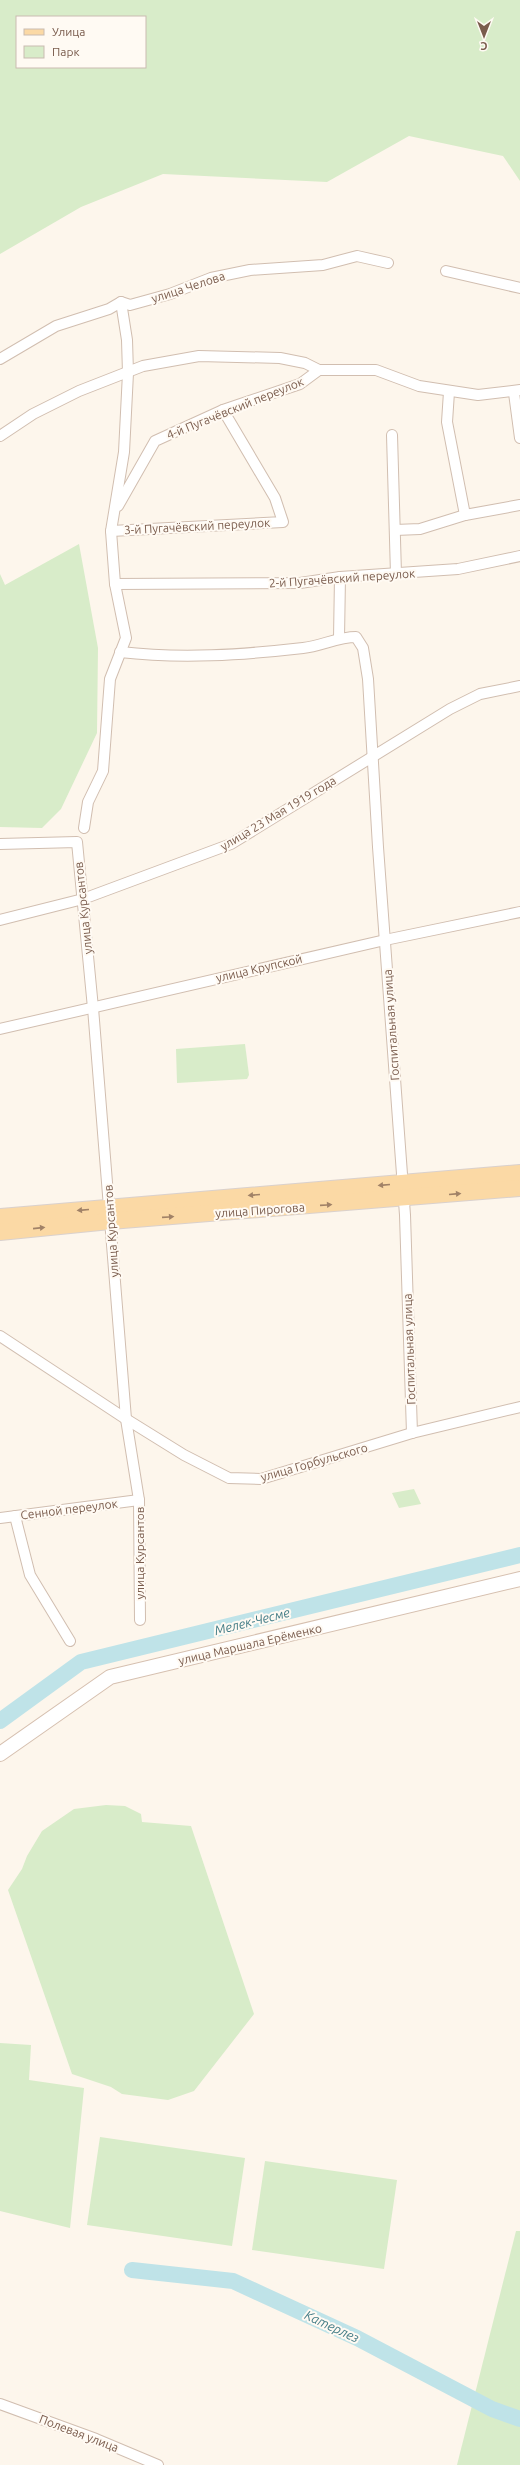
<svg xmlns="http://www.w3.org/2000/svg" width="520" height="2465" viewBox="0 0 520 2465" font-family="Ubuntu,sans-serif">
	<rect width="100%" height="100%" fill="#fdf6ec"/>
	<g fill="#d8ecc9" fill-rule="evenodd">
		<path d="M0,0H520V181L503,156L409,136L327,182L163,174L81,207L0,254ZM17,17H145V67H17Z"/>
		<path d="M79,544L98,648L97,733L61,809L42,828L0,827V574L5,585Z"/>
		<path d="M245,1044L249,1075L247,1079L177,1083L176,1049Z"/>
		<path d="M414,1489L421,1504L399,1508L392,1493Z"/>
		<path d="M106,1805L125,1806L141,1814L142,1822L191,1826L254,2014L194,2091L168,2100L122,2094L111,2087L72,2074L8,1890L22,1869L27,1856L42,1831L74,1809Z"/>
		<path d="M0,2043L31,2045L29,2080L84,2088L70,2228L0,2211Z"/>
		<path d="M100,2137L245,2158L232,2246L87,2225Z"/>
		<path d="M265,2161L397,2180L384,2269L252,2250Z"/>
		<path d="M516,2231H520V2465H457Z"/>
	</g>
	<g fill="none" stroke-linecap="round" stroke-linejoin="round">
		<g stroke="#bfe3e8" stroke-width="16">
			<path d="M0,1721L81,1662L520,1555"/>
			<path d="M132,2270L233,2281L357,2338L492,2409L520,2419"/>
		</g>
		<defs>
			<g id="minor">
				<path d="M446,271L520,288"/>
				<path d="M0,359L56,326L109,309L121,302L130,305L170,294L211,278L250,270L323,265L357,256L388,263"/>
				<path d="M449,392L447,422L465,515"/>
				<path d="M514,393L520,438"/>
				<path d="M392,435L396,574"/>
				<path d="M0,436L33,414L79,391L143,366L199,356L280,358L305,363L319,370H376L419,386L478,395L520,390"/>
				<path d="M118,506L155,441L223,410L300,384L319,370"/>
				<path d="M395,530L420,529L465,515L520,505"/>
				<path d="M111,531L283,522L275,498L223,410"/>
				<path d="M115,584L300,583L340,577L458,569L520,556"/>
				<path d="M339,638L340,577"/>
				<path d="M120,652C181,659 242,655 303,648C321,646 338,637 356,637L363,648L368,679L378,847L405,1215L412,1433"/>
				<path d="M84,828L88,802L103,771L110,679L126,638L115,584L111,531L124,452L128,373L127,340L121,302"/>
				<path d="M0,844L77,842L93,1008L126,1419L139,1500L140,1620"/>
				<path d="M0,920L83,899L231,844L450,709L480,694L520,686"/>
				<path d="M0,1029L385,940L520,912"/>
				<path d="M0,1336L126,1419L184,1455L229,1478L261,1479L412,1433L520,1407"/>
				<path d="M15,1516L30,1575L70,1641"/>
				<path d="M0,1518L139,1500"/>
				<path d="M0,2404L96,2439L158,2465"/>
			</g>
			<path id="secondary" d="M0,1754L110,1677L520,1579"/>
			<g id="primary">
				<path d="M0,1217L520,1173"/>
				<path d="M0,1232L110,1221L520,1188"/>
			</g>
		</defs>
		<use href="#minor" stroke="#d1beb0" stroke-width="12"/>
		<use href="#secondary" stroke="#d6c0b0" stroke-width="16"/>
		<use href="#primary" stroke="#dad1cd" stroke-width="18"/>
		<use href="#minor" stroke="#fff" stroke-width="10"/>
		<use href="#secondary" stroke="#fff" stroke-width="14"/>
		<use href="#primary" stroke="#fbd9a5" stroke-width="16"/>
	</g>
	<defs><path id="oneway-solid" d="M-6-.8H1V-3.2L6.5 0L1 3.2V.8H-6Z"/></defs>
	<g fill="#a18267">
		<use href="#oneway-solid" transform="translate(384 1185) rotate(175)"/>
		<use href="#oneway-solid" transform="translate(455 1194) rotate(-5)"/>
		<use href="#oneway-solid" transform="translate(254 1195) rotate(175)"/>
		<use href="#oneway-solid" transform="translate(326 1205) rotate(-4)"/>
		<use href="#oneway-solid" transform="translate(83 1210) rotate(175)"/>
		<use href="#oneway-solid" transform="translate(168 1217) rotate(-4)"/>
		<use href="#oneway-solid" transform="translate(39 1228) rotate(-6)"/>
	</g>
	<g text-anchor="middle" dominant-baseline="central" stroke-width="4" stroke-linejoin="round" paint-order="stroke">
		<g font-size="12" fill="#7a5c4d" stroke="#fffaf3">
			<text transform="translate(188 287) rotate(-18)">улица Челова</text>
			<text transform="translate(235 408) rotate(-22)">4-й Пугачёвский переулок</text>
			<text transform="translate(197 526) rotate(-3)">3-й Пугачёвский переулок</text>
			<text transform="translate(342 578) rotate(-4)">2-й Пугачёвский переулок</text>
			<text transform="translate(278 813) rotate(-31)">улица 23 Мая 1919 года</text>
			<text transform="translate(83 908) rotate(-96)">улица Курсантов</text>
			<text transform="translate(259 968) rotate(-13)">улица Крупской</text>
			<text transform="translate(391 1025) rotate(-94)">Госпитальная улица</text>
			<text transform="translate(260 1210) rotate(-4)">улица Пирогова</text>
			<text transform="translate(111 1231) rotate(-94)">улица Курсантов</text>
			<text transform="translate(409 1349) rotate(-92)">Госпитальная улица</text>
			<text transform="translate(314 1462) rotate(-16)">улица Горбульского</text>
			<text transform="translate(69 1509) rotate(-7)">Сенной переулок</text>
			<text transform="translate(139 1553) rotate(-90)">улица Курсантов</text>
			<text transform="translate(250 1644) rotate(-13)">улица Маршала Ерёменко</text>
			<text transform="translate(79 2433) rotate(21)">Полевая улица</text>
		</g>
		<g font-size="13" font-style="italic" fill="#437c86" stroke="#fffaf3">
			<text transform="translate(252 1621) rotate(-14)">Мелек-Чесме</text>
			<text transform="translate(332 2326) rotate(25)">Катерлез</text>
		</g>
	</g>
	<rect x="16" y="16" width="130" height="52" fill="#fffaf3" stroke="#cabbb1"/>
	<rect x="24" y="29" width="20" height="6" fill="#fbd9a5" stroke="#cabbb1"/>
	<text x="52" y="36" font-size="12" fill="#7a5c4d">Улица</text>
	<rect x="24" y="46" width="20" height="12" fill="#d8ecc9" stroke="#cabbb1"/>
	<text x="52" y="56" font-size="12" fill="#7a5c4d">Парк</text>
	<g transform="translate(484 36) rotate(180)" stroke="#fffaf3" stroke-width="3" paint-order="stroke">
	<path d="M0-3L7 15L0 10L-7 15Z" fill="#7a5c4d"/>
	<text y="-6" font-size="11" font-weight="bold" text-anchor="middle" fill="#7a5c4d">С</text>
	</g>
</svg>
